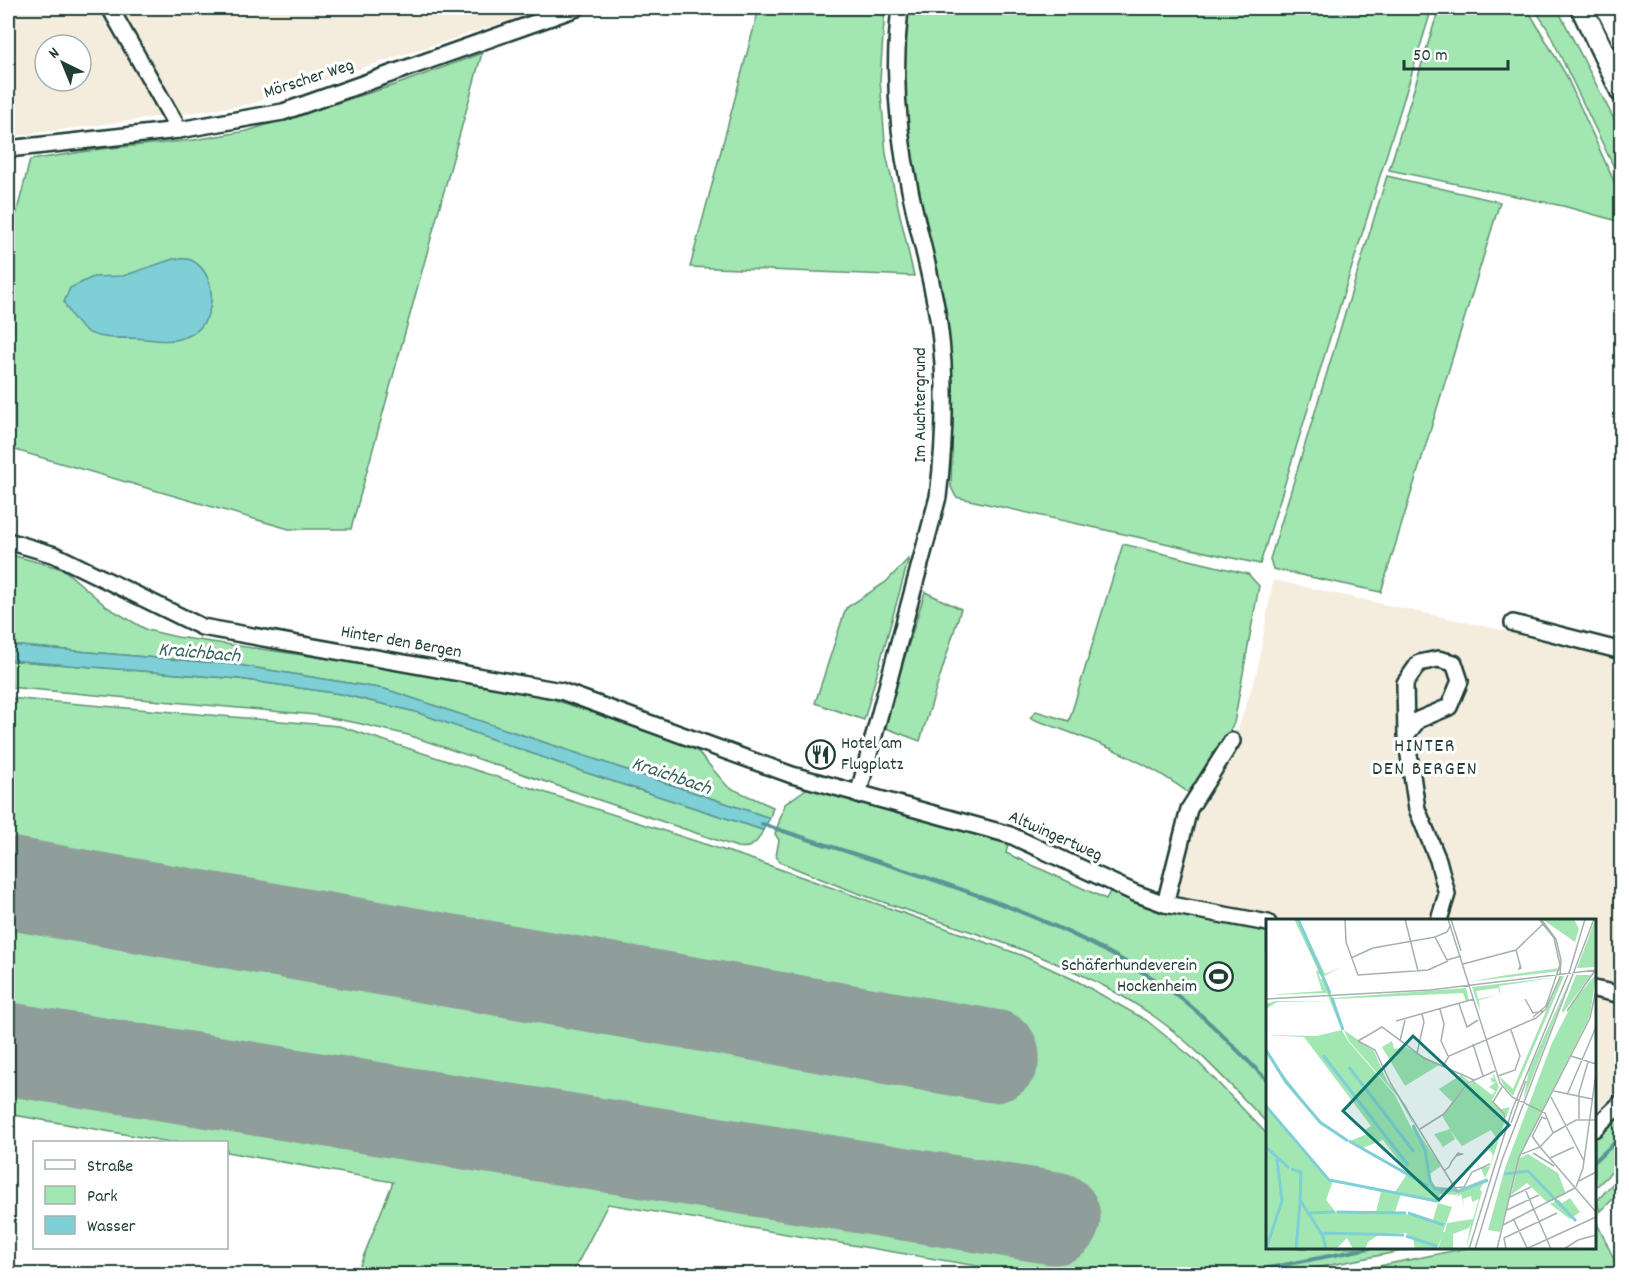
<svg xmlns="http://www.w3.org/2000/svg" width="1629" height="1282" viewBox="0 0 1629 1282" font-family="Dekko,sans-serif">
	<rect width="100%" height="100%" fill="#fff"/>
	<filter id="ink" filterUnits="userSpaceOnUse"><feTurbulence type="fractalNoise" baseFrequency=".0167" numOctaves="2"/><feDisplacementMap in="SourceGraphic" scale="12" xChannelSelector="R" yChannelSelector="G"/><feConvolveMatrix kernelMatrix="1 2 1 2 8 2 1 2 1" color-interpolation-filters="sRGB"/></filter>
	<g filter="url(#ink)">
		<g fill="#f4edde" fill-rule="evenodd">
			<path d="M8,8H548L247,105L8,137ZM45,45H81V81H45Z"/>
			<path d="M1273,580L1621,656V1096L1595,1123L1594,920L1267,921L1167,900L1203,792L1233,744L1257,672Z"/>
		</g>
		<g fill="#a2e6b1" stroke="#609272" stroke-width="1.5">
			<path d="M759,8H885L880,80L886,154L914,276L690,267Z"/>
			<path d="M908,8H1432L1260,564L956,497L951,487C952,436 956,384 948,332C940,284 927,237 917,189C904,129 901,68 908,8Z"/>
			<path d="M1439,8H1527L1566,75L1621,197V222L1563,206L1389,170Z"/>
			<path d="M1534,8H1557L1621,133V182L1547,28Z"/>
			<path d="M482,53L351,529H289L8,448V246L30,160L101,149L194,140L247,131L398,84Z"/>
			<path d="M1387,176L1500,202L1381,592L1273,569L1270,559Z"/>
			<path d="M1123,544L1248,574L1259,586L1234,723L1193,796C1140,756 1092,740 1030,718L1036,711L1069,721Z"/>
			<path d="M8,554L63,569L107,607L147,630L177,637L420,672L552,699L686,743L699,753L728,787L773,807L770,818L385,689L238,665L8,645Z"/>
			<path d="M909,558L864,720L815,703L846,608L886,582Z"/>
			<path d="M925,592L961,609L920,741L883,727Z"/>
			<path d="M8,660L239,679L341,694L416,712L584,772L763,830C758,842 752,850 737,847L408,735L357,723L315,715L8,687Z"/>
			<path d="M8,698L339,726L754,860L1021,955L1077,981L1146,1020L1199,1063L1267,1134L1268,1248H1417L1285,1274H1025L608,1204L572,1274H371L358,1270L393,1182L227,1152L226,1142H170L8,1114Z"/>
			<path d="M809,787L1009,840L1006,853L1106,899L1113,886C1155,918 1216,920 1267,931V1123C1231,1086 1197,1047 1155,1017C1064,953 954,929 852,891C828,882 804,872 780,862L776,856L779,840L775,834L785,804Z"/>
			<path d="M1621,1107V1163L1595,1188V1133Z"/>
			<path d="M1621,1174V1191L1600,1212L1597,1201Z"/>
			<path d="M1595,1219L1621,1274H1557L1554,1269L1501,1274H1339L1467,1248H1594Z"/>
		</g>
		<g fill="#7ecfd6" stroke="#589595" stroke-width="1.5">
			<path d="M173,259C178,259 186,258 191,260C220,274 217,324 188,336C167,345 150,338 130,338C95,339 80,336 64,302L70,288L93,277L123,276Z"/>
			<path d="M8,645L238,665L385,689L770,818L763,830L584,772L416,712L341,694L239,679L8,660Z"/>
		</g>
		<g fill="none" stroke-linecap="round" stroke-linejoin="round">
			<g stroke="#589595" stroke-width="4">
				<path d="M762,824C895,869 1042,905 1160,983C1200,1010 1234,1047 1268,1081"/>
				<path d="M1594,1162L1622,1136"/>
				<path d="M1238,1274L1370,1248"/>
			</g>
			<g stroke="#8f9e9a" stroke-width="93">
				<path d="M8,883L993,1056"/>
				<path d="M8,1049L1054,1218"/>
			</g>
			<defs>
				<g id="minor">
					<path d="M110,8L179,130"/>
					<path d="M8,149L179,130L283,112L577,8"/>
					<path d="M8,541L55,555L202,627L561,691L792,775L1010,835L1135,893L1165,904L1268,923"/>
					<path d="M1513,623L1622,651"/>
					<path d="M1406,735L1418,720L1449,707L1460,681L1454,663L1438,659L1419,663L1405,683L1406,735L1417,809L1438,860L1447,894L1439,920"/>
					<path d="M858,795L938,497C945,440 947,381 939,324C932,278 919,234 910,190C897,130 893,68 900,8"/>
					<path d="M1165,904L1189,809L1232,741"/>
					<path d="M1594,989L1622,995"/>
					<path d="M1594,1129L1622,1102"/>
				</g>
				<g id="highway">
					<path d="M1582,8L1622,92"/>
					<path d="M1607,8L1622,38"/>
				</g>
			</defs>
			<use href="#minor" stroke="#1f3d34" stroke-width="20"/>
			<use href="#highway" stroke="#1f3d34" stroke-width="26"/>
			<use href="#minor" stroke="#fff" stroke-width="15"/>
			<use href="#highway" stroke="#fff" stroke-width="21"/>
		</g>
	</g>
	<defs>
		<symbol id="restaurant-ring" viewBox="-11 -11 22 22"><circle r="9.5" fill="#fff" stroke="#1f3d34" stroke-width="1.5"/><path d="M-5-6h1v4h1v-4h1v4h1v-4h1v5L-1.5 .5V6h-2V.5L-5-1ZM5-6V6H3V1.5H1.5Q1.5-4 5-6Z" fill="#1f3d34"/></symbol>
		<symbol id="stadium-ring" viewBox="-11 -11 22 22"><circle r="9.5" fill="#fff" stroke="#1f3d34" stroke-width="1.5"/><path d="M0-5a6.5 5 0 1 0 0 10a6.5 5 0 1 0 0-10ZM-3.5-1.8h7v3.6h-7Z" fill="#1f3d34"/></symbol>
	</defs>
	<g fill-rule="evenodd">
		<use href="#restaurant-ring" x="804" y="738" width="33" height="33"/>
		<use href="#stadium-ring" x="1202" y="960" width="33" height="33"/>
	</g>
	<g text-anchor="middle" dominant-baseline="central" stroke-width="6" stroke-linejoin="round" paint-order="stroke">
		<g font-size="18" fill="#1f3d34" stroke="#fff">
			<text transform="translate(309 80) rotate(-18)">Mörscher Weg</text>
			<text transform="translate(921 405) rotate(-90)">Im Auchtergrund</text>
			<text transform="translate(401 643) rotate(10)">Hinter den Bergen</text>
			<text transform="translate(1055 837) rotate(24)">Altwingertweg</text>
		</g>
		<g font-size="18" fill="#1f3d34" stroke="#fff" text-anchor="start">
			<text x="841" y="744">Hotel am<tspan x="841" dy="21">Flugplatz</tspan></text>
			<text x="1197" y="966" text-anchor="end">Schäferhundeverein<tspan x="1197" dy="21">Hockenheim</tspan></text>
		</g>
		<g font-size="20" font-style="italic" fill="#37625c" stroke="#fff">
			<text transform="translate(199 654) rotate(5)">Kraichbach</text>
			<text transform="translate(671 777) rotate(19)">Kraichbach</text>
		</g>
		<g font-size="20" letter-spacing="1.5" fill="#1f3d34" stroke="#fff">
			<text x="1425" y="747">HINTER<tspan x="1425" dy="23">DEN BERGEN</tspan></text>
		</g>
	</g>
	<g transform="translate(1266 919)">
		<rect width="330" height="330" fill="#fff"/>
		<path d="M28,0H33L59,55L74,49L56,58L52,54L60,73L55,60L58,58L67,79L200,69L203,81L200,82L197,74L68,80L76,111L64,82L11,83L0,90V85L9,82H64L61,74L0,76L56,72L50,52L52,51ZM276,0H308L313,10L309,23ZM329,0L330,48L311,49L322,20ZM294,49V52L202,63L241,56ZM330,55L324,97L256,232L234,313L222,311L239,249L286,124L307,83ZM306,56L257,182L263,151ZM310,56H325L297,94L296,91ZM295,57H298L247,177L238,167L233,157L247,170ZM292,58L233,67L235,76L232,69L210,72L212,80L232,76L213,81L214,92L206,68ZM76,111L82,122L129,176L146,210L148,207L132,178L83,122L78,111L108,132L121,162L141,188L148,207L175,247L164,255L167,267L191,270V276L174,275L172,284L135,275L129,293L167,301L172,284L186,288L177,313H179L181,304L207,300L213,280L206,283L205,277L197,280L198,288L195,275L191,278L193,270L221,259L214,270L216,273L200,330L205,304L203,309L187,315V330H172L176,318L171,330H149L147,319L139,314L114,315L102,323L99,330H87L81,319L70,330H0V186L62,260L129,273L141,255L55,206L15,158L0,133L53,202L84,222L101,215L99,211L105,207L38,118L0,116L50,117ZM117,221L141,252V253L97,229ZM67,262L115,273L110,293L69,292L60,281ZM126,122L128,130L140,128L173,146L139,167L116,128ZM226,155L228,156L233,168L226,181L235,190L244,188L240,199L237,195L238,204L224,248L219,259L215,249L224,247L227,236L222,229L231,220L225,211L196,227L184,211L189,220L177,228L168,215L184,210L176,197L202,166L208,162L226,176L229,172L223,168L230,163L222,164L226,163L224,158L228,160ZM195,156L203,162L186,183L173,170ZM262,235L292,254L300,275L282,284L261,264L245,276L254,239ZM304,279L314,293L304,300L284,285L293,281L296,284Z" fill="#a2e6b1" fill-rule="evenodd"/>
		<path fill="none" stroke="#7ecfd6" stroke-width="3" d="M32,0L64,74M66,79L77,111M0,131L20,163L54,203L82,222M57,136L142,246M83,148L148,233M0,187L63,261L171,282M147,206L159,231L164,262L169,270L194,272L222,261M83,222L162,267M0,228L23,249M25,250L35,253L34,281L57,317L60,330M238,255L262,252L310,302M71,293L140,294M42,294L68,293M142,294L178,306M55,314L138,316M140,317L171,327M0,330L16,282L11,240M30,330L34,283"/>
		<path fill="none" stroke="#a5b1ae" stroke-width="1.5" d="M79,0L80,23L92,56L162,51L182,42M139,0L152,52M182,0L234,164L246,178L279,194L287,214M185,0L195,32M169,18L181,13L184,7M250,31L255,49L253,50L254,47M85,39L107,29L169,18L181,41L195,37M197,45L250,31L278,4M0,80L164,71L330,51M259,80L267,94L277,92M193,85L201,108L212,101M174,90L178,105L175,122L182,137M301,92L330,50M267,98L280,87L294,46L288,19L273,0M130,102L208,80M92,122L109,131L125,165L192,274M92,122L116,108L158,139L208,161M134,122L139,101M207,125L217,157M151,134L158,103L156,95M305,137L330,145M177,147L183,137L270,99L280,90L294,58L295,41L290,20L275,0M232,157L249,151L254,137L245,111M236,168L227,183L238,195L239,203M288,172L326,180M301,176L330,108M285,178L318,242M313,200V174L322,143M245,204L260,162M154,210L178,195L202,164L229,152M287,214L310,201H330M287,214L274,228L330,293M266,218L276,198L280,200M267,234L288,247M256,235L274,228L266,217M284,239L308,228M179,251L183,248L186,242L190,237L192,234L196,235L190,237M313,262L330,253M310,268L317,249L330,154M259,270L285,330M175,274L176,270L198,268L206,253L224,245M244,278L265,268M241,291L273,276M248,301L261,329M237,306L309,269M203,330L246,191L304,51L319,0M209,330L236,241L328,0M231,330L253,238L324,99L330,71M240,330L238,319L291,294M260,330L330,298M298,330L312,321L330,316"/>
		<path fill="#0f766e" fill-opacity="0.15" stroke="#0f766e" stroke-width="3" d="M147,117L243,206L173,281L77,192Z"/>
		<rect width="330" height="330" fill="none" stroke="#1f3d34" stroke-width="3"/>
	</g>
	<rect width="1629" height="1282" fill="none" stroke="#fff" stroke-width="30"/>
	<rect x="15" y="15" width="1599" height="1252" fill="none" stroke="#1f3d34" stroke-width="2" filter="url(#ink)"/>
	<rect x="33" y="1141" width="195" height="108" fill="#ffffff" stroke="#a5b1ae" stroke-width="1.5"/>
	<rect x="45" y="1160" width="30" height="9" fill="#ffffff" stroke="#a5b1ae" stroke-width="1.5"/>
	<text x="87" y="1171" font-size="18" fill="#1f3d34">Straße</text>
	<rect x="45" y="1186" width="30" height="18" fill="#a2e6b1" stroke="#a5b1ae" stroke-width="1.5"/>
	<text x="87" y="1201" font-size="18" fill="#1f3d34">Park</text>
	<rect x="45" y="1216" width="30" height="18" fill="#7ecfd6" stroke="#a5b1ae" stroke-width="1.5"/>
	<text x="87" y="1231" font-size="18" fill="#1f3d34">Wasser</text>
	<g transform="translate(63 63) rotate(317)"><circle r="28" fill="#ffffff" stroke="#a5b1ae" stroke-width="1.5"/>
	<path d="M0-4.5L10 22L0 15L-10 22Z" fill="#1f3d34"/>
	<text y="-9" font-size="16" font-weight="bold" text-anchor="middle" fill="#1f3d34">N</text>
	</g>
	<path d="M1404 60v9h104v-9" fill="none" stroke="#1f3d34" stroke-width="3"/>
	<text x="1413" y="60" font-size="18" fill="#1f3d34" stroke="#ffffff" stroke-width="4.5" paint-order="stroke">50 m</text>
</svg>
